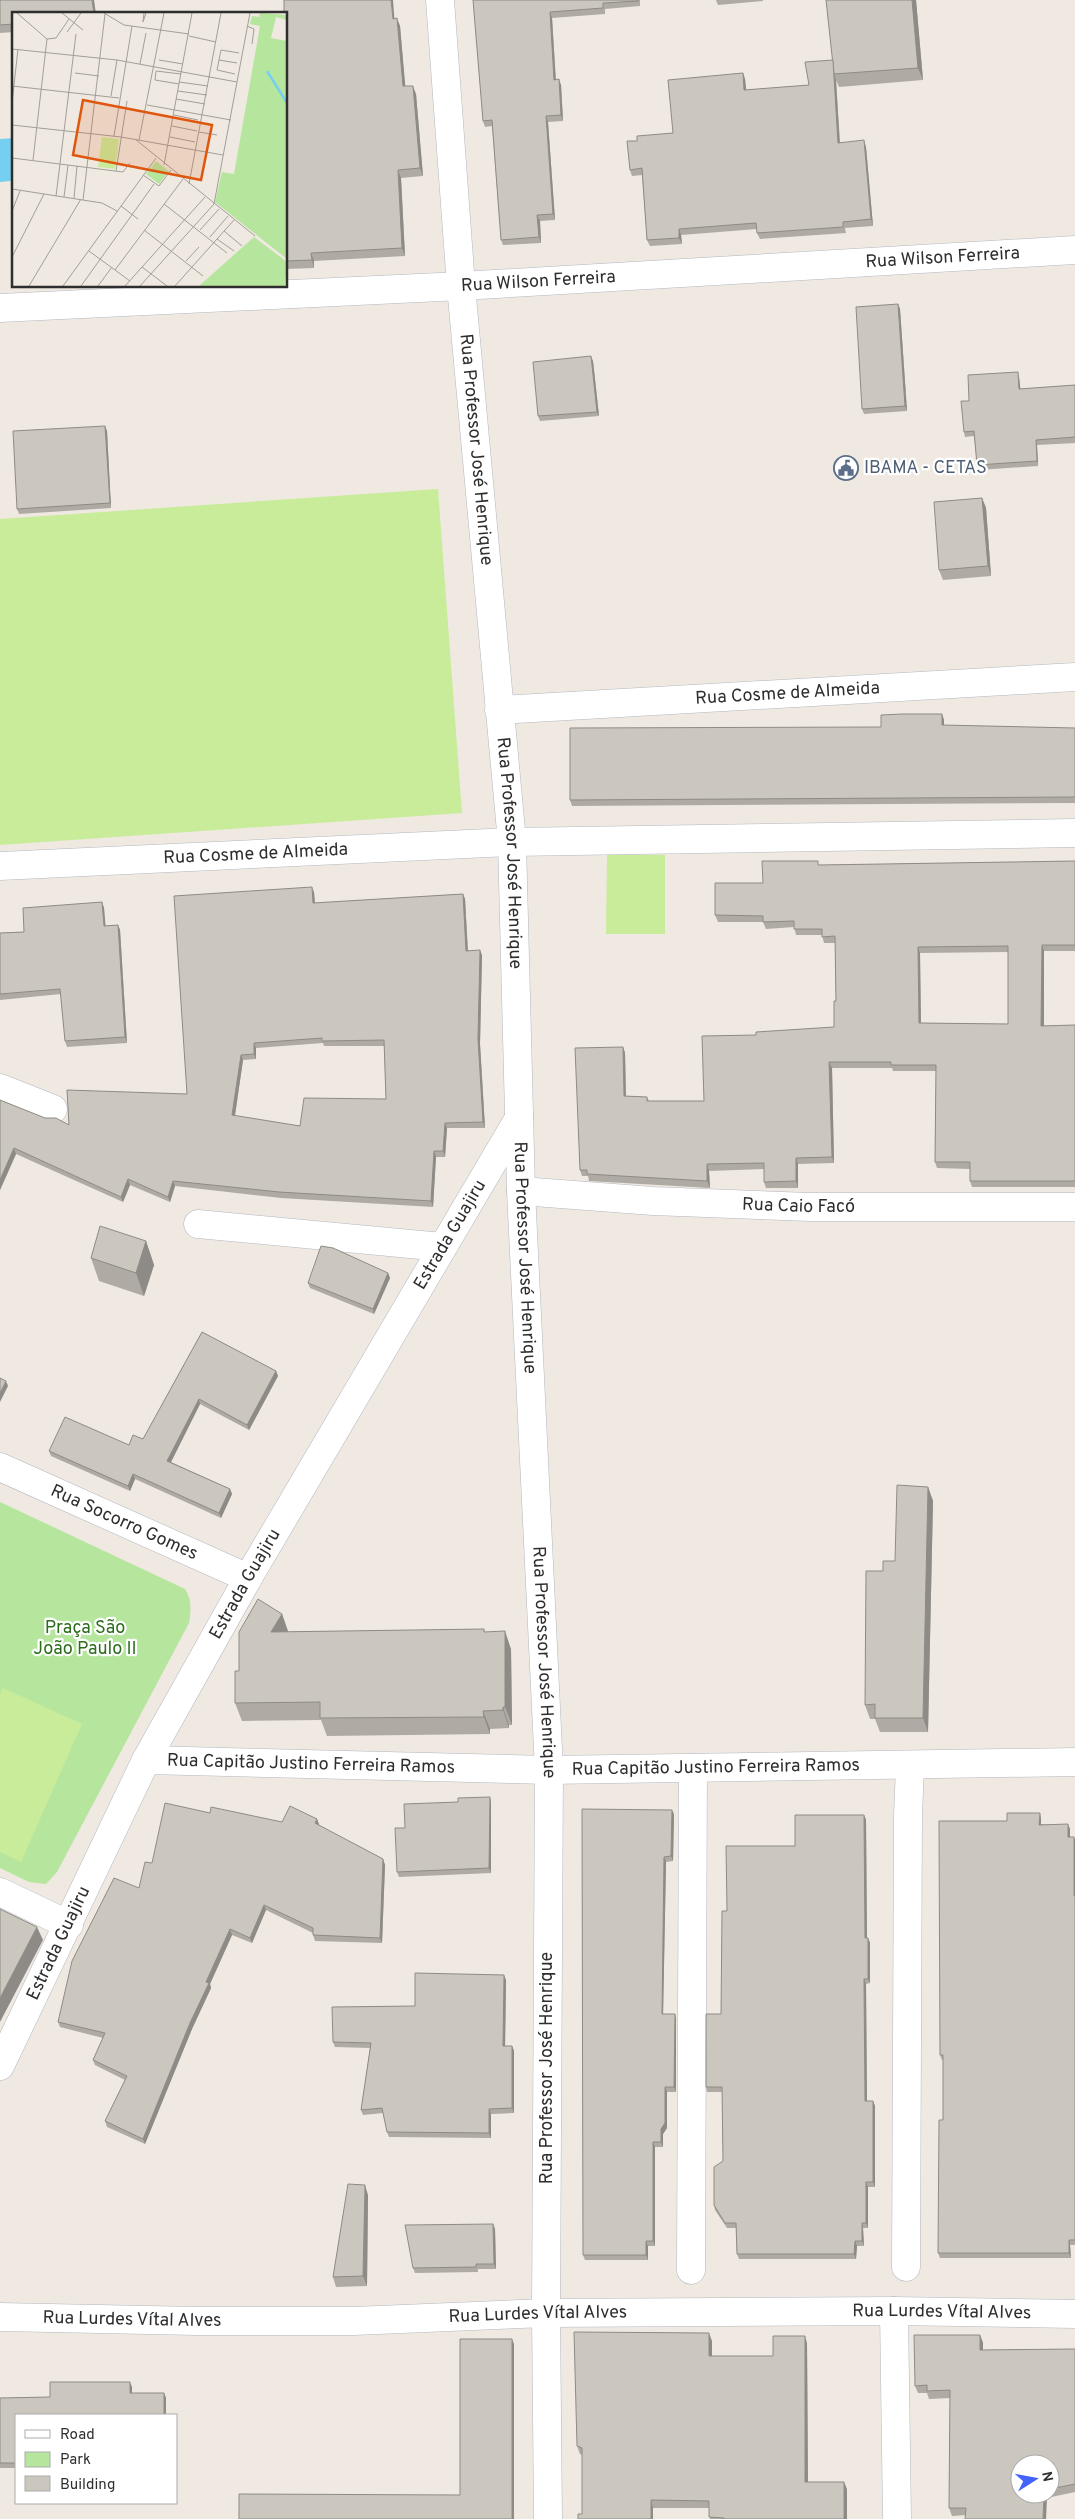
<svg xmlns="http://www.w3.org/2000/svg" width="1075" height="2519" viewBox="0 0 1075 2519" font-family="Overpass,sans-serif">
	<rect width="100%" height="100%" fill="#efe9e1"/>
	<path fill="#b6e59e" d="M0,1502L185,1589C192,1600 191,1611 189,1623L57,1872L46,1884L29,1882L0,1868Z"/>
	<g fill="#c9ec9a">
		<path d="M438,489L462,813L0,845V519Z"/>
		<path d="M607,855H665V934H606Z"/>
		<path d="M3,1688L82,1724L21,1862L0,1852V1695Z"/>
	</g>
	<path fill="#75cff0" d="M14,138V149L11,151L13,178L10,181L0,182V139Z"/>
	<g fill="none" stroke-linecap="round" stroke-linejoin="round">
		<defs>
			<g id="minor">
				<path id="s1" d="M440,0L461,286L512,842L521,1191L549,1770L546,2313L548,2519"/>
				<path id="s2" d="M0,308L461,286L1075,250"/>
				<path id="s3" d="M499,710L1075,677"/>
				<path id="s4" d="M0,866L512,842L1075,833"/>
				<path d="M0,1088L53,1109"/>
				<path id="s5" d="M521,1191L653,1201L810,1207H1075"/>
				<path d="M198,1224L442,1247"/>
				<path id="s6" d="M0,1467L248,1578"/>
				<path id="s7" d="M146,1760L549,1770L1075,1762"/>
				<path d="M0,1892L69,1925"/>
				<path id="s8" d="M0,2066L146,1760L248,1578L519,1118"/>
				<path d="M906,2267L908,1816L910,1766"/>
				<path d="M691,2270L693,1768"/>
				<path d="M894,2311L897,2519"/>
				<path id="s9" d="M0,2317L197,2321H354L546,2313L894,2311L1075,2314"/>
			</g>
		</defs>
		<use href="#minor" stroke="#b4b7c1" stroke-width="29"/>
		<use href="#minor" stroke="#fff" stroke-width="28"/>
	</g>
	<g fill="#afaba4" fill-rule="evenodd">
		<path d="M0,0L14,14V32L0,33Z"/>
		<path d="M473,0H640V6L605,9V14L552,18L556,80L561,85L563,121L548,122L555,220L540,221L541,243L503,245L501,240L492,126L485,127L483,121Z"/>
		<path d="M716,0H763V1L718,5Z"/>
		<path d="M826,0H916L923,80L839,87L836,80L840,142L866,147L873,226L845,228L846,233L760,239L757,233V229L681,235L682,244L650,246L647,240L642,175L632,176L630,170L637,141L673,133L743,73L745,79L746,90L809,85L833,60Z"/>
		<path d="M286,14L395,19L400,26L405,86L416,94L423,176L401,178L405,256L314,261V268L286,269Z"/>
		<path d="M898,304L900,309L907,411L864,414L862,409Z"/>
		<path d="M593,361L599,416L540,421L538,416Z"/>
		<path d="M1019,377L1020,389L1075,385V443L1037,445L1038,466L979,470L977,465L974,436L965,437L964,432L969,401Z"/>
		<path d="M105,426L107,431L111,508L19,514L17,509Z"/>
		<path d="M982,498L986,508L991,576L943,580L939,570Z"/>
		<path d="M942,714L944,720V725L1075,728V803L572,806L570,800L881,727Z"/>
		<path d="M1075,861V951H1044V1026L1075,1025V1187H972L970,1181V1169L937,1168L935,1162L936,1071H893L892,1068H832L834,1163L798,1164V1188H766L764,1182V1169L709,1171L710,1188L589,1181L588,1176H582L580,1170L623,1047L625,1053L626,1096L647,1097L649,1101H704L756,1035L834,1027L836,1001L835,943H824L822,935H796L794,927L766,929L763,922H718L715,915L763,883L819,865ZM1008,952V1024L921,1023L920,953Z"/>
		<path d="M314,892L315,903L463,894L465,899L468,950L482,955L480,1044L485,1128H447L445,1157H436L433,1207L281,1198L175,1186L170,1202L130,1185L123,1202L16,1154L0,1190V1100L45,1118L69,1125L187,1094ZM323,1043L324,1046H384L386,1099L300,1126L235,1116L243,1060L256,1059V1048Z"/>
		<path d="M102,902L104,908L105,926L118,925L120,930L127,1043L67,1047L65,1041L61,994L0,1000V933L24,932Z"/>
		<path d="M146,1241L154,1265L144,1296L99,1281L91,1258Z"/>
		<path d="M388,1273L390,1278L374,1314L310,1288L308,1283Z"/>
		<path d="M202,1332L276,1371L278,1376L249,1430L200,1404L171,1462L230,1489L232,1494L221,1518L135,1479L130,1491L51,1456L49,1451L129,1445L143,1439Z"/>
		<path d="M928,1487L933,1501L928,1732H880L875,1719H870L865,1705L883,1571L895,1561Z"/>
		<path d="M282,1614L288,1632L484,1629L485,1632L511,1649L512,1725H509V1728L490,1729V1734L327,1736L321,1720L242,1721L235,1703L239,1671Z"/>
		<path d="M458,1802H491V1873L399,1877L397,1872L405,1828Z"/>
		<path d="M582,1809L674,1814L673,1861L666,1862L663,2014H675L676,2019V2092H667V2128L663,2134V2147H655V2246H648V2260H585L583,2255Z"/>
		<path d="M210,1813L282,1822L317,1819L318,1825L383,1859L385,1865L382,1943L315,1941L313,1935V1933L266,1910L252,1943L232,1935L210,1984L211,1988L192,2029L145,2144L107,2127L105,2121L125,2080L95,2065L93,2060L103,2038L60,2027L58,2022L139,1888L152,1863Z"/>
		<path d="M864,1815L866,1820L867,1938H868L870,1943V1983L866,1984L867,2101H873L875,2106V2187H868V2228H863L864,2246H857L856,2259H739L737,2254L736,2228H727L715,2210L714,2205L723,2161L722,2092H707L706,2087L721,2014L727,1911L795,1846Z"/>
		<path d="M1041,1818V1824L1070,1829V1837H1074L1075,1840V2245H1070L1071,2258H940L938,2253L943,2120V2060H942L940,2055L1007,1821Z"/>
		<path d="M506,1980L505,2046H512L514,2051V2113L491,2114V2138L389,2137L387,2132L383,2113L363,2115L361,2110L370,2048L335,2047L333,2042L415,2006Z"/>
		<path d="M368,2195L367,2286L336,2287L333,2277Z"/>
		<path d="M493,2224L495,2229L496,2269H478V2272L415,2273L413,2268Z"/>
		<path d="M980,2335L983,2343V2350L1075,2349V2492L966,2515L952,2516L949,2508L950,2398L929,2399L927,2393H918L915,2386ZM1050,2464V2494H1020Z"/>
		<path d="M712,2341V2356H773L807,2343L808,2482L847,2489V2519H710L709,2508H653V2519H578L582,2514V2455L580,2454L577,2446Z"/>
		<path d="M132,2387V2393H164L166,2398V2415H16V2468H0V2398L50,2397Z"/>
	</g>
	<g fill="#8e8b86">
		<path d="M92,0H94L96,14H94Z"/>
		<path d="M391,0H393L395,27L393,19Z"/>
		<path d="M912,0H916L923,80L918,68Z"/>
		<path d="M550,12L552,18L556,86L554,80Z"/>
		<path d="M397,18L400,26L406,94L403,86Z"/>
		<path d="M833,60L834,74L836,80L840,149L838,143Z"/>
		<path d="M743,73L745,79L747,97L744,90Z"/>
		<path d="M559,79L561,85L563,121L561,115Z"/>
		<path d="M413,86L416,94L423,176L420,168Z"/>
		<path d="M546,116L548,122L555,220L553,214Z"/>
		<path d="M864,140L866,147L873,226L871,219Z"/>
		<path d="M398,170L401,178L405,256L402,248Z"/>
		<path d="M537,215L540,221L541,243L539,237Z"/>
		<path d="M679,229L681,235L682,244L679,238Z"/>
		<path d="M311,253L314,261V268L312,260Z"/>
		<path d="M898,304L900,309L907,411L905,406Z"/>
		<path d="M591,356L593,361L599,416L597,412Z"/>
		<path d="M1018,372L1019,377L1021,394L1019,389Z"/>
		<path d="M105,426L107,431L111,508L110,503Z"/>
		<path d="M1036,440L1037,445L1038,466L1037,461Z"/>
		<path d="M982,498L986,508L991,576L988,566Z"/>
		<path d="M942,714L944,720V731L942,725Z"/>
		<path d="M312,887L314,892L315,908L313,903Z"/>
		<path d="M463,894L465,899L468,956L466,951Z"/>
		<path d="M102,902L104,908L106,931L104,926Z"/>
		<path d="M118,925L120,930L127,1043L125,1037Z"/>
		<path d="M1042,945L1044,951V1032L1041,1026Z"/>
		<path d="M918,947L920,953L921,1029L919,1023Z"/>
		<path d="M480,950L482,955L480,1044L485,1128L483,1122L478,1039Z"/>
		<path d="M254,1043L256,1048V1059L254,1054Z"/>
		<path d="M623,1047L625,1053L626,1102L624,1096Z"/>
		<path d="M241,1055L243,1060L234,1121L232,1115Z"/>
		<path d="M829,1062L832,1068L834,1163L832,1157Z"/>
		<path d="M445,1123L447,1128L445,1157L443,1151Z"/>
		<path d="M14,1148L16,1154L0,1190V1180Z"/>
		<path d="M434,1151L436,1157L433,1207L431,1201Z"/>
		<path d="M796,1158L798,1164V1188L796,1181Z"/>
		<path d="M707,1164L709,1171L710,1188L707,1181Z"/>
		<path d="M128,1179L130,1185L123,1202L121,1197Z"/>
		<path d="M173,1181L175,1186L170,1202L168,1197Z"/>
		<path d="M146,1241L154,1265L144,1296L136,1273Z"/>
		<path d="M388,1273L390,1278L374,1314L373,1309Z"/>
		<path d="M276,1371L278,1376L249,1430L247,1425Z"/>
		<path d="M6,1381L8,1386L0,1402V1393Z"/>
		<path d="M199,1399L200,1404L169,1466L167,1461Z"/>
		<path d="M133,1474L135,1479L130,1491L128,1486Z"/>
		<path d="M928,1487L933,1501L928,1732L923,1718Z"/>
		<path d="M230,1489L232,1494L221,1518L219,1513Z"/>
		<path d="M282,1614L288,1631L277,1650L271,1632Z"/>
		<path d="M505,1631L511,1649L512,1725L505,1707Z"/>
		<path d="M503,1707L509,1725V1728L503,1710Z"/>
		<path d="M483,1711L490,1729V1734L484,1717Z"/>
		<path d="M490,1797L491,1802V1873L489,1868Z"/>
		<path d="M672,1810L674,1814L673,1861L671,1856Z"/>
		<path d="M1040,1813L1041,1818V1829L1039,1825Z"/>
		<path d="M864,1815L866,1820L867,1943L865,1938Z"/>
		<path d="M317,1819L319,1824L317,1828L315,1823Z"/>
		<path d="M1068,1824L1070,1829V1842L1068,1837Z"/>
		<path d="M1074,1837L1075,1840V1899L1074,1896Z"/>
		<path d="M664,1857L666,1862L663,2019L662,2014Z"/>
		<path d="M383,1859L385,1865L382,1943L380,1938Z"/>
		<path d="M264,1905L266,1910L252,1943L250,1938Z"/>
		<path d="M37,1927L43,1940L0,2022V1998Z"/>
		<path d="M230,1929L232,1935L210,1984L211,1988L192,2029L145,2144L143,2139L206,1982Z"/>
		<path d="M868,1938L870,1943V1983L868,1979Z"/>
		<path d="M504,1975L506,1980L505,2051L503,2046Z"/>
		<path d="M864,1979L866,1984L867,2106L865,2101Z"/>
		<path d="M675,2014L676,2019V2092L674,2087Z"/>
		<path d="M512,2046L514,2051V2113L512,2108Z"/>
		<path d="M665,2087L667,2092V2128L663,2134V2147L661,2142V2129Z"/>
		<path d="M873,2101L875,2106V2187L873,2182Z"/>
		<path d="M489,2109L491,2114V2138L489,2133Z"/>
		<path d="M653,2142L655,2147V2246L653,2241Z"/>
		<path d="M866,2182L868,2187V2228L866,2223Z"/>
		<path d="M365,2185L368,2195L367,2286L363,2276Z"/>
		<path d="M862,2223L863,2228L864,2246L862,2241Z"/>
		<path d="M493,2224L495,2229L496,2269L494,2264Z"/>
		<path d="M1069,2240L1070,2245L1071,2258L1069,2253Z"/>
		<path d="M646,2241L648,2246V2260L646,2255Z"/>
		<path d="M855,2241L857,2246L856,2259L854,2254Z"/>
		<path d="M709,2333L712,2341V2364L709,2356Z"/>
		<path d="M980,2335L983,2343V2357L980,2350Z"/>
		<path d="M805,2336L807,2343L808,2490L805,2482Z"/>
		<path d="M512,2339L514,2344V2519H512Z"/>
		<path d="M130,2382L132,2387V2398L130,2393Z"/>
		<path d="M164,2393L166,2398V2415H164Z"/>
		<path d="M844,2482L847,2489V2519H844Z"/>
		<path d="M1044,2494H1045L1047,2498L1046,2519H1043Z"/>
		<path d="M651,2500L653,2508V2519H651Z"/>
	</g>
	<g fill="#cbc7bf" stroke="#8e8b86" fill-rule="evenodd">
		<path d="M0,0H92L94,14H14V24L0,25Z"/>
		<path d="M284,0H391L393,19L397,18L403,86H413L420,168L398,170L402,248L311,253L312,260L286,261V14H284Z"/>
		<path d="M473,0H638V1L603,3V8L550,12L554,80L559,79L561,115L546,116L553,214L537,215L539,237L501,240L492,120L483,121Z"/>
		<path d="M826,0H912L918,68L834,74Z"/>
		<path d="M833,60L838,143L864,140L871,219L843,222V227L757,233L756,223L679,229V238L647,240L642,168L630,170L627,141H637V136L673,133L668,80L743,73L744,90L809,85L805,62Z"/>
		<path d="M898,304L905,406L862,409L856,307Z"/>
		<path d="M591,356L597,412L538,416L533,362Z"/>
		<path d="M1018,372L1019,389L1075,385V437L1036,440L1037,461L977,465L974,431L964,432L961,401H969L968,375Z"/>
		<path d="M105,426L110,503L17,509L13,431Z"/>
		<path d="M982,498L988,566L939,570L934,502Z"/>
		<path d="M902,714H942V725L1075,728V797L570,800V728L881,727V715Z"/>
		<path d="M762,861H818V865L1075,861V945H1042L1041,1026L1075,1025V1181H970V1162H935L936,1065H891V1062H829L832,1157L796,1158V1181L764,1182V1163L707,1164V1181L587,1174V1170H580L575,1048L623,1047L624,1096L647,1097V1101H704L702,1036L756,1035V1032L834,1027V1001H836L835,936L822,937V929H794V921L763,922V916L715,915V883H763ZM1008,946V1024L919,1023L918,947Z"/>
		<path d="M312,887L313,903L463,894L466,951L480,950L478,1039L483,1122L445,1123L443,1151H434L431,1201L279,1192L173,1181L168,1197L128,1179L121,1197L14,1148L0,1180V1100L45,1118H56L69,1125L67,1090L187,1094L174,896ZM322,1038V1041L384,1040L386,1099L304,1098L300,1126L232,1115L241,1055L254,1054V1043Z"/>
		<path d="M102,902L104,926L118,925L125,1037L65,1041L60,989L0,994V933L24,932L23,908Z"/>
		<path d="M100,1226L146,1241L136,1273L91,1258Z"/>
		<path d="M321,1246L333,1248L388,1273L373,1309L308,1283Z"/>
		<path d="M202,1332L276,1371L247,1425L199,1399L167,1461L230,1489L219,1513L133,1474L128,1486L49,1451L65,1417L129,1445L133,1435L143,1439Z"/>
		<path d="M0,1378L6,1381L0,1393Z"/>
		<path d="M897,1485L928,1487L923,1718H875V1704L865,1705L866,1571H883V1561H895Z"/>
		<path d="M258,1599L282,1614L271,1632L484,1629V1632L505,1631V1707H503V1710L483,1711L484,1717L320,1718V1702L235,1703V1671H239V1632Z"/>
		<path d="M490,1797L489,1868L397,1872L395,1828H405L404,1804L458,1802V1798Z"/>
		<path d="M165,1803L210,1813L211,1807L282,1822L290,1806L317,1819L315,1823L383,1859L380,1938L313,1935V1928L264,1905L250,1938L230,1929L206,1982L209,1983L190,2023L143,2139L105,2121L127,2076L93,2060L105,2033L58,2022L72,1961L114,1878L139,1888L145,1862L152,1863Z"/>
		<path d="M582,1809L672,1810L671,1856L664,1857L662,2014H675L674,2087H665V2123L661,2129V2142H653V2241H646V2255H583Z"/>
		<path d="M1007,1813H1040L1039,1825L1068,1824V1837H1074V1896H1075V2240H1069V2253H938L939,2120H943V2055H940L939,1821H1007Z"/>
		<path d="M795,1815H864L865,1938H868V1979H864L865,2101H873V2182H866V2223H862V2241H855L854,2254H737L736,2223H725L714,2205V2167L723,2161L722,2087H706V2014H721L722,1911H727L726,1846H795Z"/>
		<path d="M0,1909L37,1927L0,1998Z"/>
		<path d="M415,1973L504,1975L503,2046H512V2108L489,2109V2133L387,2132L382,2108L361,2110L371,2043L333,2042L332,2007L415,2006Z"/>
		<path d="M348,2184L365,2185L363,2276L333,2277Z"/>
		<path d="M493,2224L494,2264H476V2267L413,2268L405,2225Z"/>
		<path d="M574,2332L709,2333V2356H773V2336H805V2482H844V2519H724V2518L709,2517V2501L651,2500V2519H578V2514H582V2448L577,2446Z"/>
		<path d="M914,2335H980V2350L1075,2349V2484L1050,2489V2464H1020V2494H1044L1043,2519H965L966,2508H949L950,2390L927,2391V2385L915,2386Z"/>
		<path d="M460,2339H512V2519H239V2494L460,2495Z"/>
		<path d="M50,2382H130V2393H164V2415H16V2463H0V2398L50,2397Z"/>
	</g>
	<defs>
		<symbol id="civic-ring" viewBox="-11 -11 22 22"><circle r="9.5" fill="#fff" stroke="#5c6f8a" stroke-width="1.5"/><path d="M-.6-6.5H3V-4.5H.6V-3L4-1V1h2V6H-6V1h2V-1L-.6-3ZM-1.2 2.5V6h2.4V2.5Z" fill="#5c6f8a"/></symbol>
	</defs>
	<g fill-rule="evenodd">
		<use href="#civic-ring" x="832" y="454" width="28" height="28"/>
	</g>
	<g text-anchor="middle" dominant-baseline="central" stroke-width="4.5" stroke-linejoin="round" paint-order="stroke">
		<g font-size="18" fill="#2e2e2e" stroke="#fff">
			<text stroke="none"><textPath href="#s2" startOffset="944">Rua Wilson Ferreira</textPath></text>
			<text stroke="none"><textPath href="#s2" startOffset="539">Rua Wilson Ferreira</textPath></text>
			<text stroke="none"><textPath href="#s1" startOffset="451">Rua Professor José Henrique</textPath></text>
			<text stroke="none"><textPath href="#s3" startOffset="289">Rua Cosme de Almeida</textPath></text>
			<text stroke="none"><textPath href="#s4" startOffset="256">Rua Cosme de Almeida</textPath></text>
			<text stroke="none"><textPath href="#s1" startOffset="856">Rua Professor José Henrique</textPath></text>
			<text stroke="none"><textPath href="#s5" startOffset="278">Rua Caio Facó</textPath></text>
			<text stroke="none"><textPath href="#s8" startOffset="946">Estrada Guajiru</textPath></text>
			<text stroke="none"><textPath href="#s1" startOffset="1261">Rua Professor José Henrique</textPath></text>
			<text stroke="none"><textPath href="#s6" startOffset="136">Rua Socorro Gomes</textPath></text>
			<text stroke="none"><textPath href="#s8" startOffset="541">Estrada Guajiru</textPath></text>
			<text stroke="none"><textPath href="#s1" startOffset="1666">Rua Professor José Henrique</textPath></text>
			<text stroke="none"><textPath href="#s7" startOffset="165">Rua Capitão Justino Ferreira Ramos</textPath></text>
			<text stroke="none"><textPath href="#s7" startOffset="570">Rua Capitão Justino Ferreira Ramos</textPath></text>
			<text stroke="none"><textPath href="#s8" startOffset="136">Estrada Guajiru</textPath></text>
			<text transform="translate(547 2068) rotate(-90)">Rua Professor José Henrique</text>
			<text stroke="none"><textPath href="#s9" startOffset="942">Rua Lurdes Vítal Alves</textPath></text>
			<text stroke="none"><textPath href="#s9" startOffset="538">Rua Lurdes Vítal Alves</textPath></text>
			<text stroke="none"><textPath href="#s9" startOffset="132">Rua Lurdes Vítal Alves</textPath></text>
		</g>
		<g font-size="18" fill="#4e5e75" stroke="#fff" text-anchor="start">
			<text x="864" y="468">IBAMA - CETAS</text>
		</g>
		<g font-size="18" fill="#2c6e1b" stroke="#fff">
			<text x="85" y="1628">Praça São<tspan x="85" dy="21">João Paulo II</tspan></text>
		</g>
	</g>
	<g transform="translate(12 12)">
		<rect width="275" height="275" fill="#efe9e1"/>
		<path d="M248,1L275,3V8L264,5L259,26L275,29V247L203,190L210,160L222,162L248,14L238,12L240,4L247,5ZM144,149L157,159L147,172L134,162ZM242,225L275,250L273,274H187Z" fill="#b6e59e"/>
		<path d="M90,125L107,127L103,157L86,155Z" fill="#c9ec9a"/>
		<path fill="none" stroke="#75cff0" stroke-width="2.5" d="M255,59L275,91"/>
		<path fill="none" stroke="#a29e99" stroke-width="1" d="M5,1L35,27M50,1L71,18M92,1L112,13L177,22M132,1L131,10L134,1M235,14L242,17L240,32M55,20L69,1M177,24L204,30M35,27L44,26L57,7M0,37L105,48L225,70M147,48L171,52M207,48L225,51M128,52L134,21M63,61L87,64M223,62L205,58L209,38L227,41M167,70L196,74M167,72L143,68L144,59L169,62M0,74L107,86M166,79L195,83M99,84L105,48M164,87L193,92M0,91L6,37M135,93L219,108M162,103L186,108M0,113L109,125L211,143M160,114L185,119M187,120L205,123M102,124L120,14M158,125L183,130M123,127L243,224M127,128L152,1M0,146L111,160L118,151M21,148L35,27M152,153L180,1M104,159L115,89M131,163L147,174L159,158M177,172L209,1M0,177L90,191L105,199M44,184L64,22M52,185L56,153M62,186L65,154M71,188L93,2M152,192L215,241M109,194L126,207M0,199L8,179M132,218L191,264M188,218L207,197M212,219L230,234M198,225L216,204M205,227L222,239M77,239L118,269M0,245L32,182M174,249L187,235M130,255L155,274M103,258L171,167M17,274L69,187M51,274L144,146M69,274L142,172M86,274L100,255M113,274L193,185M128,274L202,192L238,1M163,274L222,208"/>
		<path fill="#df570e" fill-opacity="0.15" stroke="#df570e" stroke-width="2.5" d="M71,88L200,113L189,168L61,143Z"/>
		<rect width="275" height="275" fill="none" stroke="#2e2e2e" stroke-width="2.5"/>
	</g>
	<rect x="15" y="2414" width="162" height="90" fill="#ffffff" stroke="#ababab"/>
	<rect x="25" y="2430" width="25" height="8" fill="#ffffff" stroke="#ababab"/>
	<text x="60" y="2439" font-size="15" fill="#2e2e2e">Road</text>
	<rect x="25" y="2452" width="25" height="15" fill="#b6e59e" stroke="#ababab"/>
	<text x="60" y="2464" font-size="15" fill="#2e2e2e">Park</text>
	<rect x="25" y="2476" width="25" height="15" fill="#cbc7bf" stroke="#ababab"/>
	<text x="60" y="2489" font-size="15" fill="#2e2e2e">Building</text>
	<g transform="translate(1035 2479) rotate(79)"><circle r="24" fill="#ffffff" stroke="#ababab"/>
	<path d="M0-4L9 19L0 12L-9 19Z" fill="#4264fb"/>
	<text y="-8" font-size="14" font-weight="bold" text-anchor="middle" fill="#2e2e2e">N</text>
	</g>
</svg>
